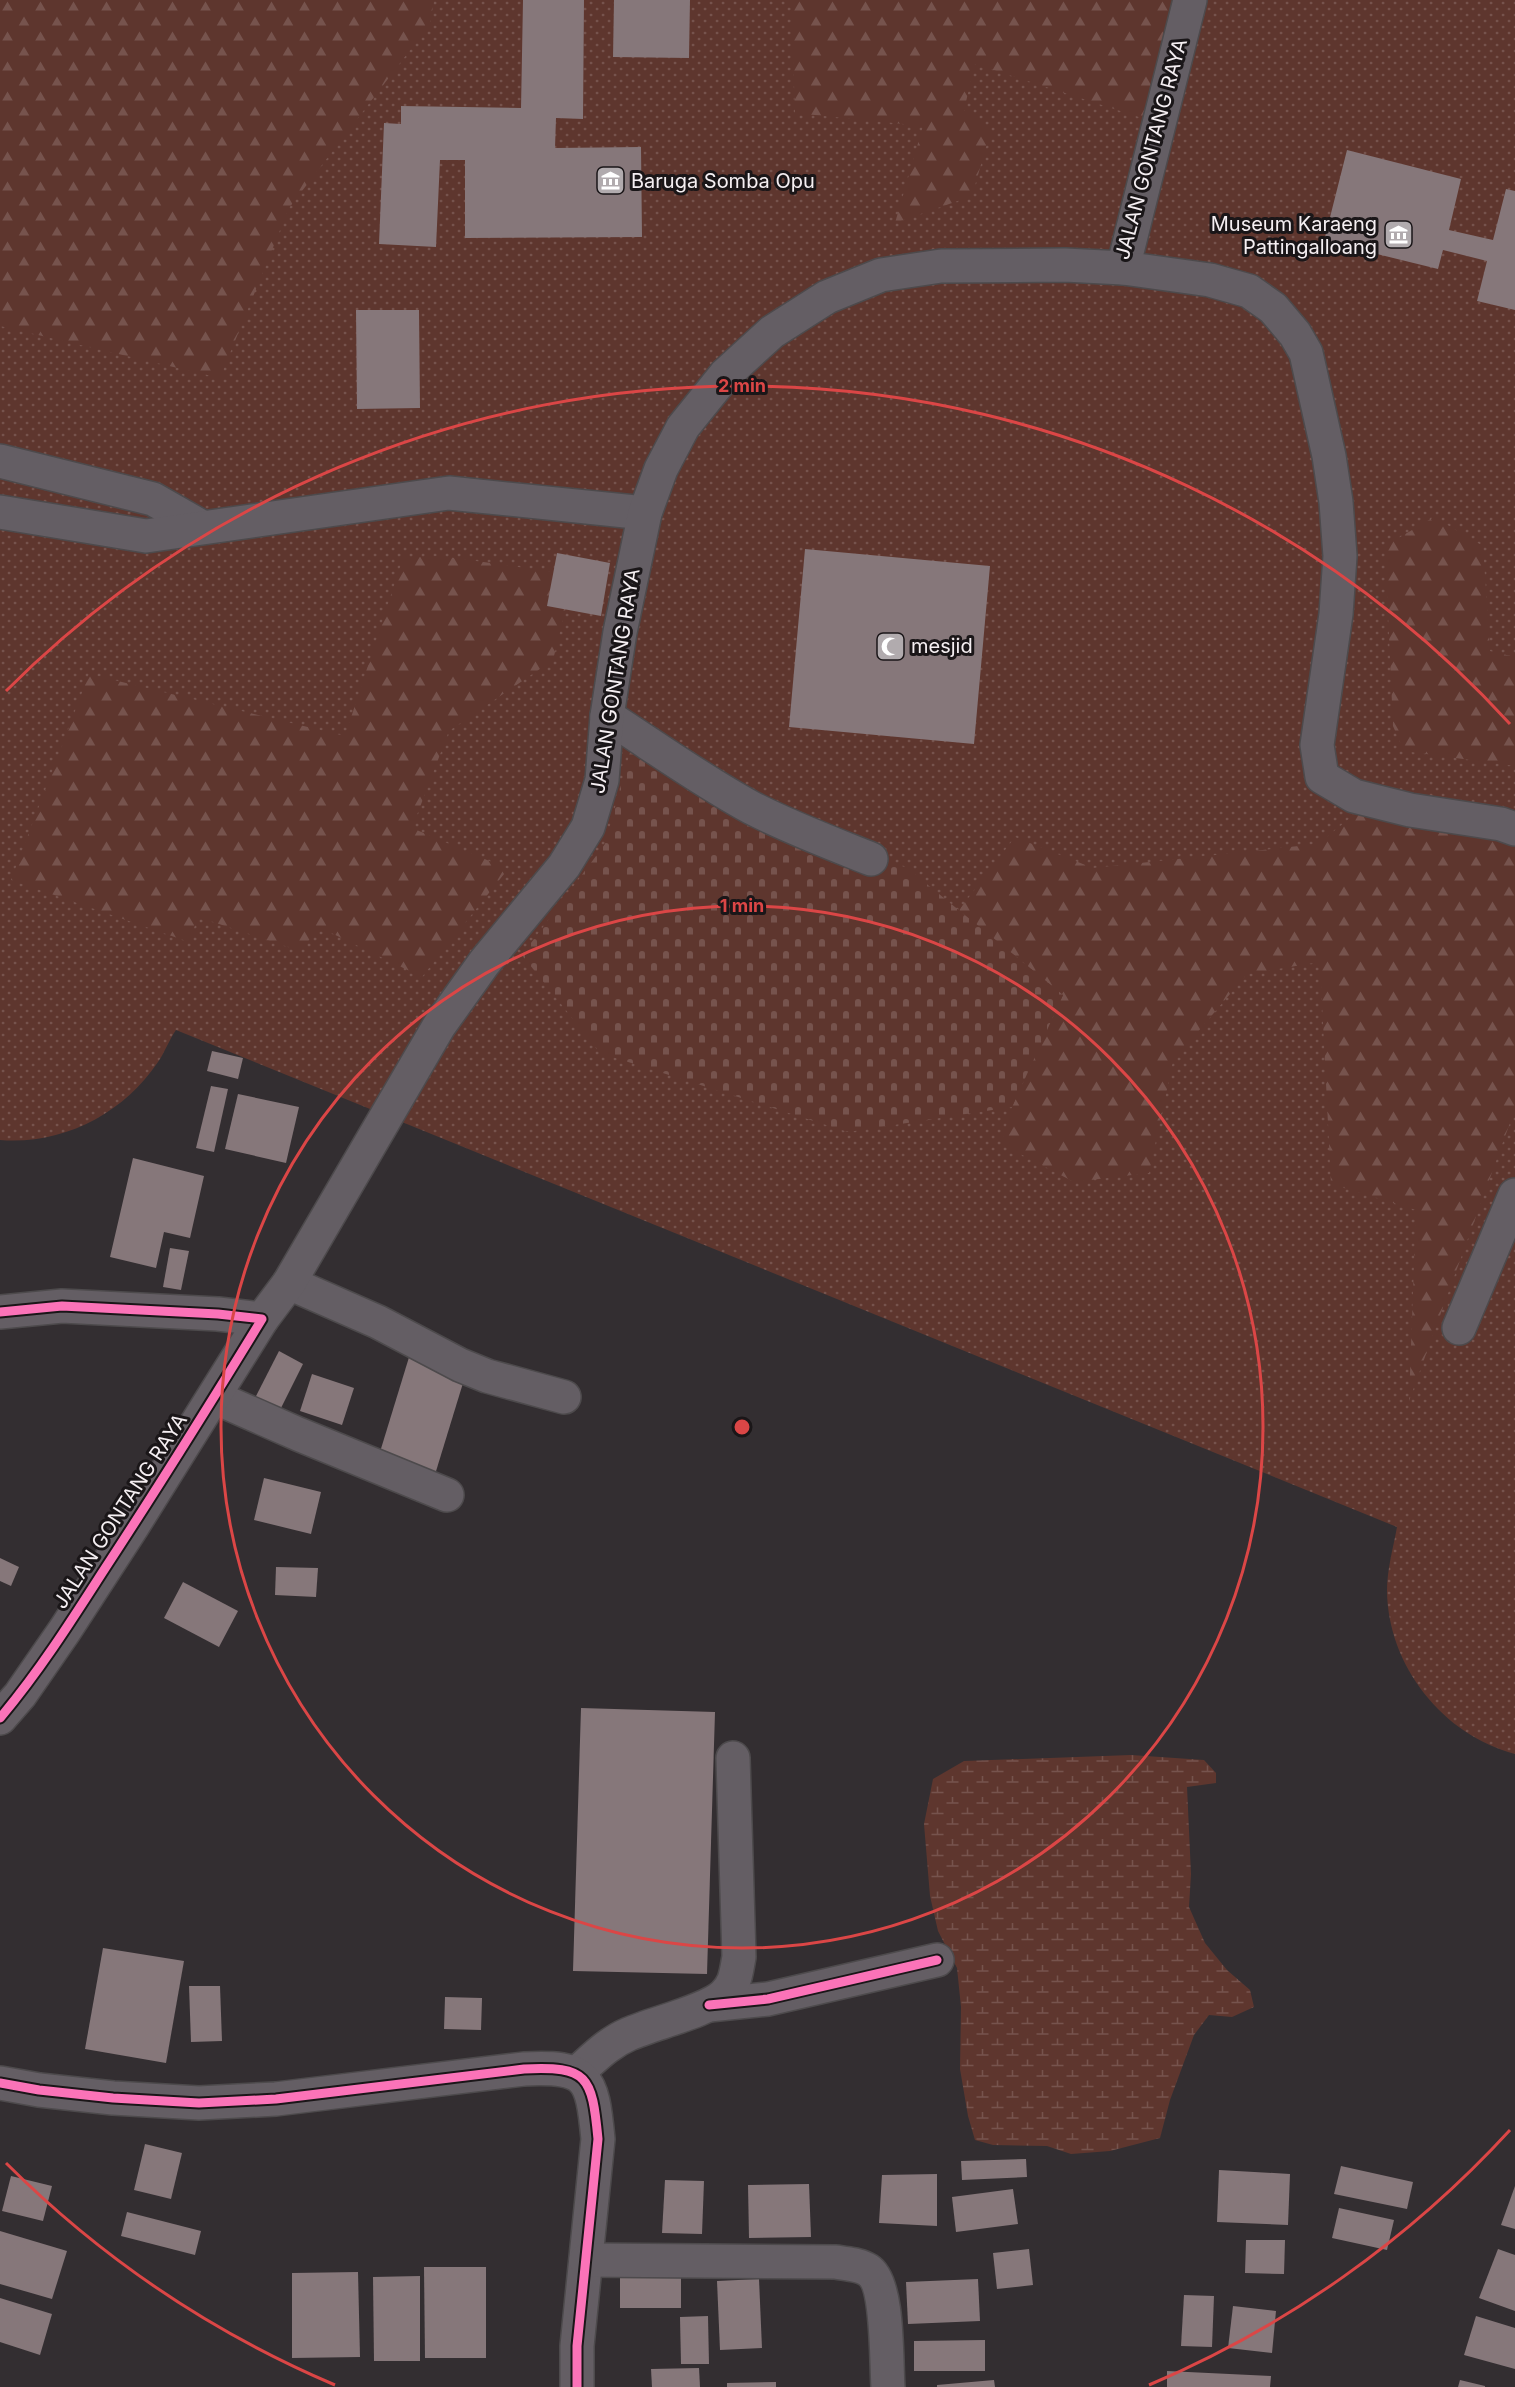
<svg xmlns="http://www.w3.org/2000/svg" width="1515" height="2387" viewBox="0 0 1515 2387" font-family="Inter,sans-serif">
	<defs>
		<pattern id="grass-dots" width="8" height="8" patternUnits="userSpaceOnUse" patternTransform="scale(1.5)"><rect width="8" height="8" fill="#5e362e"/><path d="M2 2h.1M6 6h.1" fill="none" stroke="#76534d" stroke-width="1.8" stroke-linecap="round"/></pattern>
		<pattern id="forest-firs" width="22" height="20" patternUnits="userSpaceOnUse" patternTransform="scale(1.5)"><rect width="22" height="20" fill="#5e362e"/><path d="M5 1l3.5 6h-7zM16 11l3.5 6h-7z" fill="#76534d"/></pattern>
		<pattern id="wetland-marsh" width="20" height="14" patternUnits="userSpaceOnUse" patternTransform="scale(1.5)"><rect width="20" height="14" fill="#5e362e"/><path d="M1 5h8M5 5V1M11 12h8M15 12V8" fill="none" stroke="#76534d"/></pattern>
		<pattern id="cemetery-stones" width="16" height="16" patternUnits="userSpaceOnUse" patternTransform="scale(1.5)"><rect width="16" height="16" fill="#5e362e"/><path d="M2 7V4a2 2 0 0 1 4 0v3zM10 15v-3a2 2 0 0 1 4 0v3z" fill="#76534d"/></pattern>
	</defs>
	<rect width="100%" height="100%" fill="#332e31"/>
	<path fill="url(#grass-dots)" d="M0,0H1515V1754C1443,1735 1388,1666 1387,1591C1387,1569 1393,1549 1397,1527L176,1030C169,1040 165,1052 158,1062C123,1114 63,1145 0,1140Z"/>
	<g fill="url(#forest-firs)">
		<path d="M0,0H434L430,24L289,208L220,378L0,326Z"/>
		<path d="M791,0H1180L1142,118L975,64L964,110L990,133L972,196L895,223L923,126L795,113Z"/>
		<path d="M1434,517L1483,546L1490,651L1515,657V766L1404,751L1393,726L1385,546Z"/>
		<path d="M441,556L574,575L553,660L449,731L412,828L508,869L422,977L323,929L297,950L198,917L189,942L11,880L89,674L345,736L403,558Z"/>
		<path d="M1366,805L1515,835V1109L1409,1401L1416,1210L1331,1184L1320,962L1247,974L1173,1061L1149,1173L1074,1182L1001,1144L1012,1107L1063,995L959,910L1015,837L1093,868L1318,844Z"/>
	</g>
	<path fill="url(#wetland-marsh)" d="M1131,1755L1204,1760L1216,1773V1783L1187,1787L1191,1874L1189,1907L1205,1943L1227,1970L1250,1990L1254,2007L1232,2017L1209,2015L1194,2035L1170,2100L1160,2138L1110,2151L1071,2154L1047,2146L993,2145L975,2140L968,2116L960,2069L961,2007L957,1968L938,1931L930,1896L924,1824L933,1779L964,1761Z"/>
	<path fill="url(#cemetery-stones)" d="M638,723L769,813L907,868L1063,995L1012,1107L848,1132L600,1053L522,955L605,844Z"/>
	<g fill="#86777a">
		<path d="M523,0H584L583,119L556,118L555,148L641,147L642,237L465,238V160H440L436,247L379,244L384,123L401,124V106L521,108Z"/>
		<path d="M614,0H690L689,58L613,57Z"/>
		<path d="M1347,150L1461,179L1449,230L1493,240L1506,189L1515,191V310L1477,301L1487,261L1443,250L1438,269L1324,241Z"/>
		<path d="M356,310H419L420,408L357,409Z"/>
		<path d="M805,549L990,566L974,744L789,727Z"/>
		<path d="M557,553L610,563L601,616L547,606Z"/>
		<path d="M212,1051L243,1058L238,1079L207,1071Z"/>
		<path d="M211,1086L228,1089L214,1152L196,1148Z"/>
		<path d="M238,1094L299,1107L286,1163L225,1149Z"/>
		<path d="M133,1158L204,1176L190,1238L164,1232L156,1268L110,1257Z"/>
		<path d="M170,1248L189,1251L181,1290L163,1287Z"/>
		<path d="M279,1351L303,1364L276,1418L251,1406Z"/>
		<path d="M410,1354L467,1370L433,1481L376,1465Z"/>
		<path d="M312,1374L354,1388L342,1425L300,1411Z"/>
		<path d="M264,1478L321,1492L311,1534L254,1520Z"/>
		<path d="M0,1558L19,1567L11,1586L0,1581Z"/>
		<path d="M276,1567L318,1568L316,1597L275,1595Z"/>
		<path d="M183,1582L238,1611L219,1647L164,1618Z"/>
		<path d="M581,1708L715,1712L707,1974L573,1971Z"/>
		<path d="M103,1948L184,1961L166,2063L85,2049Z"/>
		<path d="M189,1986H220L222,2041L191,2042Z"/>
		<path d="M445,1997L482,1998L481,2030L444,2029Z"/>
		<path d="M145,2144L182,2153L171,2199L134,2190Z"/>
		<path d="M1026,2159L1027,2177L962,2180L961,2161Z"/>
		<path d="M1341,2166L1413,2182L1407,2209L1334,2194Z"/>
		<path d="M1219,2170L1290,2174L1288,2225L1217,2222Z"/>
		<path d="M937,2174V2226L879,2223L882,2175Z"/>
		<path d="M11,2176L52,2186L43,2221L2,2211Z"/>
		<path d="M665,2180L704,2181L702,2234L662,2233Z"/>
		<path d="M809,2184L811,2237L749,2238L748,2185Z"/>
		<path d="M1515,2186V2229L1501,2225Z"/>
		<path d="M1013,2189L1018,2224L956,2232L952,2197Z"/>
		<path d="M1339,2208L1394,2220L1387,2250L1332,2238Z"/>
		<path d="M127,2212L201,2231L195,2255L121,2236Z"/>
		<path d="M0,2231L67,2251L52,2299L0,2284Z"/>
		<path d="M1246,2240H1285L1284,2274L1245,2273Z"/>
		<path d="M1029,2249L1033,2285L997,2289L993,2253Z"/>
		<path d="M1498,2249L1515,2255V2311L1479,2298Z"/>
		<path d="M424,2267H486V2358H425Z"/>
		<path d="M358,2272L360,2357L292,2358V2273Z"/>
		<rect x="620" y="2275" width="61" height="33"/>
		<path d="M420,2276V2361H374L373,2277Z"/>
		<path d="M759,2279L762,2348L720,2350L717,2281Z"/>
		<path d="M978,2279L980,2321L908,2324L906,2282Z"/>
		<path d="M1184,2295L1214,2296L1212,2347L1181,2346Z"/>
		<path d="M0,2298L52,2314L40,2355L0,2342Z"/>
		<path d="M1233,2306L1276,2311L1272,2353L1228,2348Z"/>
		<path d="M708,2316L709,2364H681L680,2317Z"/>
		<path d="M1476,2316L1515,2328V2369L1464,2355Z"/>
		<path d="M985,2340V2371H914V2341Z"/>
		<path d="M699,2368L700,2387H652L651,2369Z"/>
		<path d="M1167,2371L1271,2376L1270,2387H1167Z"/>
		<path d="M994,2380L995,2387H937V2385Z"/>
		<path d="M1460,2380L1485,2386V2387H1458Z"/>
		<path d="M776,2382V2387H727V2383Z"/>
	</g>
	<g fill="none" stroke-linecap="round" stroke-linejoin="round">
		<defs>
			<g id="minor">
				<path d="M1123,268L1190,0"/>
				<path d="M0,461L153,499L202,527"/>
				<path d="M0,512L146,536L449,493L645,513"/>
				<path d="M607,716C655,747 702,781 752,808C791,828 831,843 871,859"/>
				<path d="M289,1283L378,1322L460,1365L487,1376L564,1397"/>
				<path d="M0,1312L62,1306L218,1314L262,1319"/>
				<path d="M1459,1328L1515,1195"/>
				<path d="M214,1397L298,1434L447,1495"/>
				<path d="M0,1718L20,1695L65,1630L132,1527L262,1319L289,1283L439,1026L484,963L564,866L588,827L602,780L607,716L620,632L645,513L661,469L683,427L725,375L772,332L827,297L881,275L941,266L1065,265L1123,268L1210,280L1249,291L1273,308L1295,334L1306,353L1329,456L1336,502L1340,556L1336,614L1317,745L1322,777L1354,796L1410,810L1501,824L1515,829"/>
				<path d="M709,2005L768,1999L937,1960"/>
				<path d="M577,2073C594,2058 608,2043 629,2034C654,2023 707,2011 724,1995C736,1984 736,1972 739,1957L733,1758"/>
				<path d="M0,2083L39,2090L113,2098L199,2103L276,2099L524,2069C588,2066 592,2076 598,2139L577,2346V2387"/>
				<path d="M586,2260L836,2262C846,2264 859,2264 868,2270C889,2283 886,2362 888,2387"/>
			</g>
		</defs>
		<use href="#minor" stroke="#4d4a4c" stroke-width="36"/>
		<use href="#minor" stroke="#645e64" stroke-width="33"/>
		<defs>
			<g id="cycleway">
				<path d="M0,1312L62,1306L218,1314L262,1319C210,1404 157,1489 102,1573C70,1623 38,1673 0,1718"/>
				<path d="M709,2005L768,1999L937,1960"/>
				<path d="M0,2083L39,2090L113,2098L199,2103L276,2099L524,2069C588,2066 592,2076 598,2139L577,2346V2387"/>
			</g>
		</defs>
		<use href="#cycleway" stroke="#1a1618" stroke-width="13"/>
		<use href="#cycleway" stroke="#fb73b8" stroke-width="9"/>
	</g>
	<g fill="none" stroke="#db4646" stroke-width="3">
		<circle cx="742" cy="1427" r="521"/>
		<path d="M1510 2130A1041 1041 0 0 1 1149 2385M335 2385A1041 1041 0 0 1 6 2163M6 691A1041 1041 0 0 1 1510 724"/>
	</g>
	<defs>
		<symbol id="museum-square" viewBox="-11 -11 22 22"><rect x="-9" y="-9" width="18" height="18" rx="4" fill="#b1abae" stroke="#1a1618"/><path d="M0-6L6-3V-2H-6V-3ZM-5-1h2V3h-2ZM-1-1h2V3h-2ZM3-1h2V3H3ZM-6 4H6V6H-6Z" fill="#fff"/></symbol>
		<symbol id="mosque-square" viewBox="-11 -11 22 22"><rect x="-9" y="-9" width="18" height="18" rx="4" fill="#b1abae" stroke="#1a1618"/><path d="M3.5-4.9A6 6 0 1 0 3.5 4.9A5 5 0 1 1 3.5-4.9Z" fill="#fff"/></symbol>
	</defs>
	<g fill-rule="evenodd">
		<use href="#museum-square" x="594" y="164" width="33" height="33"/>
		<use href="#museum-square" x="1382" y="218" width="33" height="33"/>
		<use href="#mosque-square" x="874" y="630" width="33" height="33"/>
	</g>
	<g text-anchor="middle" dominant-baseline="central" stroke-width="6" stroke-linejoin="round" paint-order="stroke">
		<g font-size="20" fill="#f5eff2" stroke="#1a1618">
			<text transform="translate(1151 149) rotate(-75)">JALAN GONTANG RAYA</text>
			<text transform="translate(615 681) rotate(-81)">JALAN GONTANG RAYA</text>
			<text transform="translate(120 1511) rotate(-57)">JALAN GONTANG RAYA</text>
		</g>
		<g font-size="20" fill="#f5eff2" stroke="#1a1618" text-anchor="start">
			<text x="631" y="181">Baruga Somba Opu</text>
			<text x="1377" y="224" text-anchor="end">Museum Karaeng<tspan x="1377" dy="23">Pattingalloang</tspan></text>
			<text x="911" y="646">mesjid</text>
		</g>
	</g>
	<circle cx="742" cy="1427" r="9" fill="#db4646" stroke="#1a1618" stroke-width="3"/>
	<g font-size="18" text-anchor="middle" font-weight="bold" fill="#db4646" stroke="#1a1618" stroke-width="6" stroke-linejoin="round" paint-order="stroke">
		<text x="742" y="392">2 min</text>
		<text x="742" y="912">1 min</text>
	</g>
</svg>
